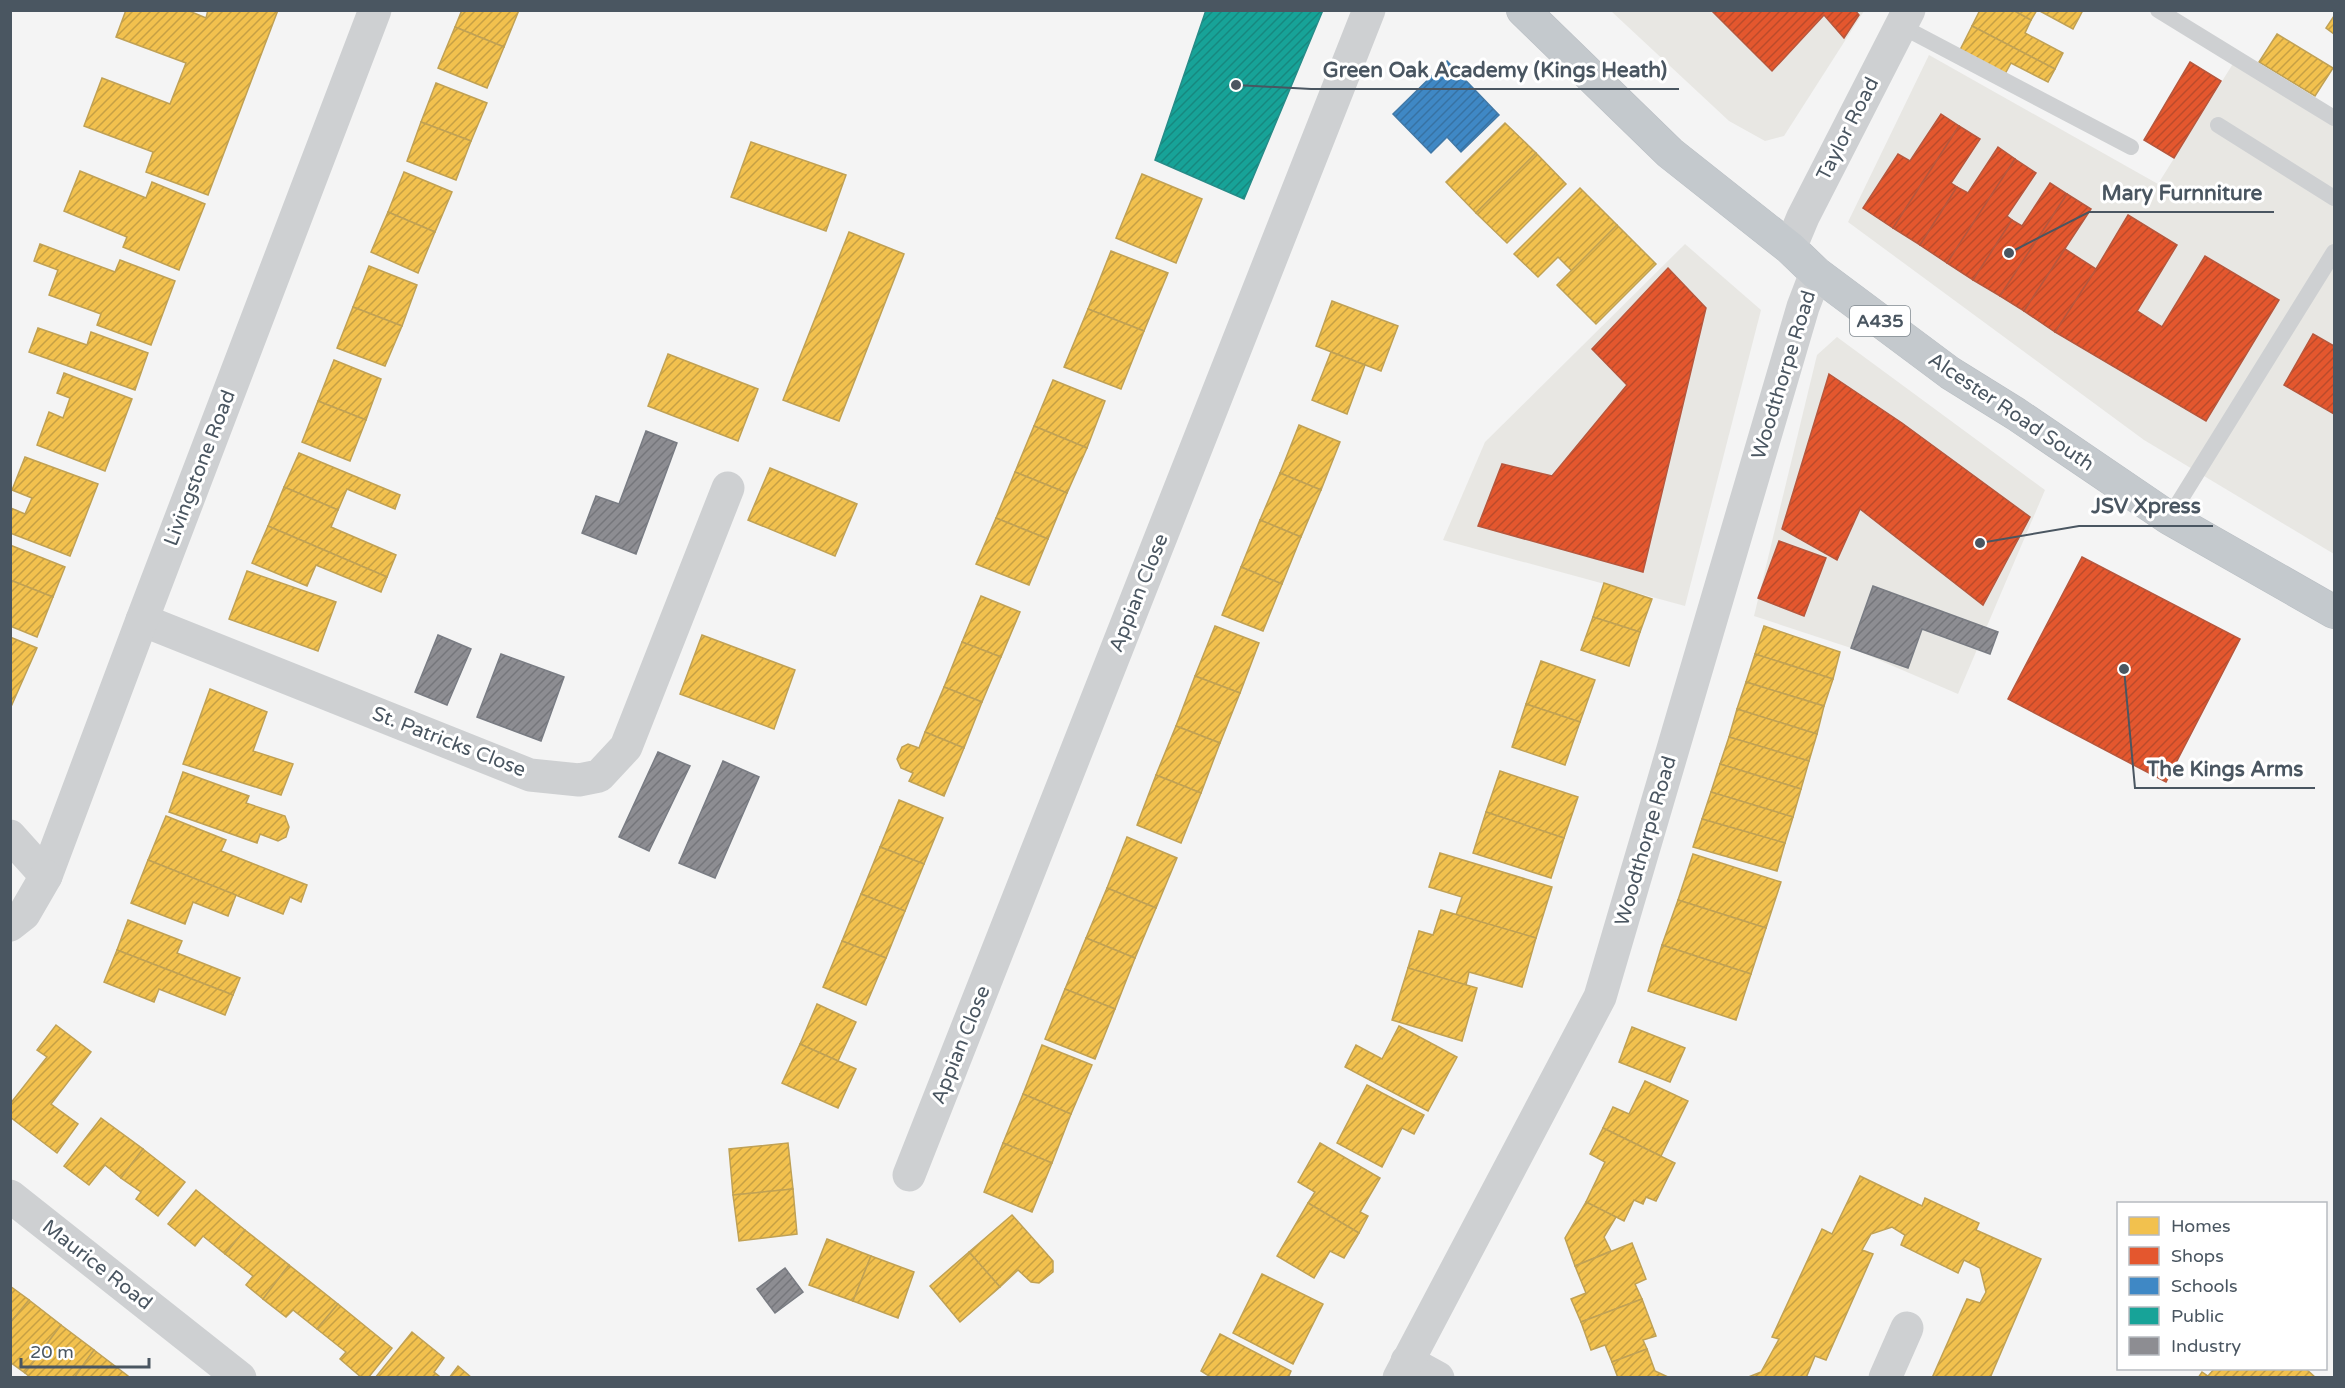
<svg xmlns="http://www.w3.org/2000/svg" width="2345" height="1388" viewBox="0 0 2345 1388" font-family="'Varela Round',sans-serif">
	<defs>
		<pattern id="homes-hatch" width="6" height="6" patternUnits="userSpaceOnUse" patternTransform="scale(1.5)"><rect width="6" height="6" fill="#f2c14e"/><path d="M-1 1l2-2M0 6l6-6M5 7l2-2" fill="none" stroke="#c6a044"/></pattern>
		<pattern id="shops-hatch" width="6" height="6" patternUnits="userSpaceOnUse" patternTransform="scale(1.5)"><rect width="6" height="6" fill="#e4572e"/><path d="M-1 1l2-2M0 6l6-6M5 7l2-2" fill="none" stroke="#bb4b2b"/></pattern>
		<pattern id="schools-hatch" width="6" height="6" patternUnits="userSpaceOnUse" patternTransform="scale(1.5)"><rect width="6" height="6" fill="#3f88c5"/><path d="M-1 1l2-2M0 6l6-6M5 7l2-2" fill="none" stroke="#3772a3"/></pattern>
		<pattern id="public-hatch" width="6" height="6" patternUnits="userSpaceOnUse" patternTransform="scale(1.5)"><rect width="6" height="6" fill="#17a398"/><path d="M-1 1l2-2M0 6l6-6M5 7l2-2" fill="none" stroke="#17887f"/></pattern>
		<pattern id="industry-hatch" width="6" height="6" patternUnits="userSpaceOnUse" patternTransform="scale(1.5)"><rect width="6" height="6" fill="#8d8d92"/><path d="M-1 1l2-2M0 6l6-6M5 7l2-2" fill="none" stroke="#75767b"/></pattern>
	</defs>
	<rect width="100%" height="100%" fill="#f4f4f4"/>
	<g fill="#e8e7e3">
		<path d="M1611,11H1864L1784,136L1765,141L1729,121Z"/>
		<path d="M1929,55L2158,184L2234,62L2334,121V554L2144,440L1848,222Z"/>
		<path d="M1685,244L1761,310L1685,606L1443,540L1485,442Z"/>
		<path d="M1837,337L2045,490L1958,694L1851,648L1754,616L1817,355Z"/>
	</g>
	<g fill="url(#homes-hatch)" stroke="#c0a154" stroke-width="1.5">
		<path d="M126,10H187L206,18L208,10H278L208,195L146,172L153,152L84,126L102,78L170,104L186,63L116,37Z"/>
		<path d="M462,10H519L504,47L455,27Z"/>
		<path d="M1980,10H2013L2031,20L2025,33L2063,53L2055,69L1972,26Z"/>
		<path d="M2013,10H2037L2031,20Z"/>
		<path d="M2038,10H2083L2073,29Z"/>
		<path d="M2334,16V34L2326,28Z"/>
		<path d="M1972,26L2055,69L2048,82L2011,63L2005,74L1960,50Z"/>
		<path d="M455,27L504,47L487,88L438,68Z"/>
		<path d="M2277,34L2333,68L2315,96L2259,62Z"/>
		<path d="M436,83L487,103L471,141L421,122Z"/>
		<path d="M421,122L471,141L456,180L407,161Z"/>
		<path d="M1505,123L1536,153L1476,213L1446,182Z"/>
		<path d="M751,142L846,175L826,231L731,197Z"/>
		<path d="M1536,153L1566,184L1507,243L1476,213Z"/>
		<path d="M80,171L146,198L152,182L205,204L179,270L123,247L127,237L64,211Z"/>
		<path d="M404,172L452,192L435,232L388,212Z"/>
		<path d="M1142,174L1202,199L1176,263L1116,238Z"/>
		<path d="M1580,188L1617,225L1572,271L1558,257L1538,277L1514,254Z"/>
		<path d="M388,212L435,232L418,273L371,252Z"/>
		<path d="M1617,225L1656,264L1596,324L1557,285Z"/>
		<path d="M849,232L904,254L839,421L783,400Z"/>
		<path d="M40,244L115,272L120,260L175,281L151,345L97,325L101,314L49,295L58,270L34,261Z"/>
		<path d="M1111,251L1168,273L1144,331L1088,309Z"/>
		<path d="M369,266L417,285L402,326L353,307Z"/>
		<path d="M1332,301L1398,326L1381,371L1316,346Z"/>
		<path d="M353,307L402,326L385,366L337,348Z"/>
		<path d="M1088,309L1144,331L1121,389L1064,367Z"/>
		<path d="M38,328L87,345L91,332L148,353L135,390L29,352Z"/>
		<path d="M1331,352L1365,365L1347,414L1312,400Z"/>
		<path d="M668,354L758,389L738,441L648,406Z"/>
		<path d="M334,360L381,379L366,420L318,401Z"/>
		<path d="M64,373L132,399L105,471L37,445L49,412L63,418L70,398L57,393Z"/>
		<path d="M1053,380L1105,401L1087,448L1034,426Z"/>
		<path d="M318,401L366,420L350,461L302,442Z"/>
		<path d="M1299,425L1340,442L1321,490L1280,473Z"/>
		<path d="M1034,426L1087,448L1067,493L1015,472Z"/>
		<path d="M299,453L400,495L395,509L347,489L338,510L284,487Z"/>
		<path d="M25,457L98,484L70,556L10,533L11,508L25,514L32,498L12,490Z"/>
		<path d="M770,468L857,504L835,556L748,520Z"/>
		<path d="M1015,472L1067,493L1048,539L996,518Z"/>
		<path d="M1280,473L1321,490L1301,537L1260,520Z"/>
		<path d="M284,487L338,510L331,527L396,555L387,577L268,526Z"/>
		<path d="M996,518L1048,539L1029,585L976,564Z"/>
		<path d="M1260,520L1301,537L1282,584L1241,567Z"/>
		<path d="M268,526L387,577L381,592L316,565L307,586L252,563Z"/>
		<path d="M10,545L65,567L53,597L10,580Z"/>
		<path d="M1241,567L1282,584L1263,631L1222,615Z"/>
		<path d="M247,571L336,602L318,651L229,619Z"/>
		<path d="M10,580L53,597L37,637L10,626Z"/>
		<path d="M1604,583L1652,599L1640,632L1593,617Z"/>
		<path d="M981,596L1020,612L1001,657L962,642Z"/>
		<path d="M1593,617L1640,632L1629,666L1581,650Z"/>
		<path d="M1215,626L1259,643L1240,693L1195,676Z"/>
		<path d="M1764,626L1840,652L1833,679L1755,654Z"/>
		<path d="M702,635L795,670L774,729L680,694Z"/>
		<path d="M10,637L37,648L10,709Z"/>
		<path d="M962,642L1001,657L982,702L944,687Z"/>
		<path d="M1755,654L1833,679L1824,706L1746,682Z"/>
		<path d="M1541,661L1595,680L1580,722L1526,704Z"/>
		<path d="M1195,676L1240,693L1220,743L1176,726Z"/>
		<path d="M1746,682L1824,706L1817,734L1737,709Z"/>
		<path d="M944,687L982,702L964,748L925,732Z"/>
		<path d="M210,689L267,712L253,751L293,764L281,795L183,764Z"/>
		<path d="M1526,704L1580,722L1565,765L1512,747Z"/>
		<path d="M1737,709L1817,734L1809,761L1729,737Z"/>
		<path d="M1176,726L1220,743L1201,793L1156,775Z"/>
		<path d="M925,732L964,748L944,796L909,781L913,773L901,768L897,759L902,747L908,744L919,748Z"/>
		<path d="M1729,737L1809,761L1801,789L1720,764Z"/>
		<path d="M1720,764L1801,789L1793,817L1711,792Z"/>
		<path d="M1500,771L1578,797L1564,838L1486,812Z"/>
		<path d="M183,772L249,796L246,803L285,816L289,827L286,837L278,841L260,834L257,843L169,812Z"/>
		<path d="M1156,775L1201,793L1181,843L1137,825Z"/>
		<path d="M1711,792L1793,817L1785,843L1702,819Z"/>
		<path d="M899,800L943,818L924,864L880,847Z"/>
		<path d="M1486,812L1564,838L1551,878L1473,853Z"/>
		<path d="M166,816L226,840L221,851L307,885L301,902L290,897L283,914L148,860Z"/>
		<path d="M1702,819L1785,843L1777,871L1693,847Z"/>
		<path d="M1127,837L1177,858L1156,908L1107,888Z"/>
		<path d="M880,847L924,864L905,911L861,894Z"/>
		<path d="M1440,853L1552,887L1536,938L1456,915L1462,897L1429,887Z"/>
		<path d="M1693,854L1781,882L1766,928L1678,900Z"/>
		<path d="M148,860L236,895L228,916L193,902L185,924L131,903Z"/>
		<path d="M1107,888L1156,908L1135,958L1086,938Z"/>
		<path d="M861,894L905,911L886,958L842,941Z"/>
		<path d="M1678,900L1766,928L1751,974L1662,945Z"/>
		<path d="M1441,910L1536,938L1522,987L1469,972L1466,985L1408,968L1419,931L1433,935Z"/>
		<path d="M128,920L182,941L177,953L240,978L233,995L117,950Z"/>
		<path d="M1086,938L1135,958L1115,1009L1065,989Z"/>
		<path d="M842,941L886,958L866,1005L823,987Z"/>
		<path d="M1662,945L1751,974L1736,1020L1648,991Z"/>
		<path d="M117,950L233,995L225,1015L159,989L154,1002L104,982Z"/>
		<path d="M1408,968L1477,988L1462,1041L1392,1020Z"/>
		<path d="M1065,989L1115,1009L1095,1059L1045,1039Z"/>
		<path d="M817,1004L856,1022L838,1061L800,1044Z"/>
		<path d="M56,1025L91,1052L51,1104L78,1124L57,1153L10,1117V1104L47,1057L37,1050Z"/>
		<path d="M1399,1026L1457,1057L1428,1111L1345,1067L1356,1045L1382,1059Z"/>
		<path d="M1632,1027L1685,1048L1670,1082L1619,1062Z"/>
		<path d="M800,1044L856,1069L838,1108L782,1083Z"/>
		<path d="M1042,1045L1092,1065L1071,1114L1023,1094Z"/>
		<path d="M1645,1081L1688,1101L1661,1156L1603,1128L1613,1107L1629,1114Z"/>
		<path d="M1367,1085L1424,1115L1414,1134L1402,1128L1382,1167L1337,1143Z"/>
		<path d="M1023,1094L1071,1114L1052,1163L1003,1143Z"/>
		<path d="M101,1118L143,1149L121,1178L105,1165L89,1185L64,1166Z"/>
		<path d="M1603,1128L1675,1163L1656,1201L1646,1197L1643,1204L1634,1200L1624,1221L1586,1202L1605,1162L1590,1154Z"/>
		<path d="M788,1143L793,1189L733,1195L729,1149Z"/>
		<path d="M1003,1143L1052,1163L1032,1212L984,1192Z"/>
		<path d="M1320,1143L1380,1178L1360,1212L1368,1216L1359,1233L1308,1203L1315,1192L1298,1182Z"/>
		<path d="M143,1149L185,1182L158,1216L136,1199L141,1192L121,1178Z"/>
		<path d="M1860,1176L1922,1206L1925,1198L1979,1223L1976,1230L2041,1259L1990,1378H1932L1967,1299L1980,1303L1986,1292L1980,1268L1964,1260L1958,1273L1901,1245L1905,1235L1892,1227L1871,1234L1862,1250L1873,1254L1826,1360L1815,1356L1806,1378H1746L1761,1372L1779,1339L1772,1337L1822,1229L1832,1234Z"/>
		<path d="M793,1189L797,1234L739,1241L733,1195Z"/>
		<path d="M196,1190L245,1230L225,1254L203,1236L195,1246L168,1224Z"/>
		<path d="M1586,1202L1616,1217L1604,1237L1611,1251L1575,1266L1565,1238Z"/>
		<path d="M1308,1203L1359,1233L1344,1258L1330,1251L1314,1278L1277,1256Z"/>
		<path d="M1012,1215L1053,1261V1272L1039,1283L1031,1282L1018,1270L1000,1287L969,1252Z"/>
		<path d="M245,1230L289,1265L263,1299L246,1285L253,1276L225,1254Z"/>
		<path d="M827,1239L871,1256L853,1301L809,1285Z"/>
		<path d="M1632,1243L1646,1279L1635,1284L1642,1299L1581,1322L1571,1299L1586,1293L1575,1266Z"/>
		<path d="M969,1252L1000,1287L960,1322L930,1286Z"/>
		<path d="M871,1256L914,1272L898,1318L853,1301Z"/>
		<path d="M289,1265L338,1304L317,1329L293,1310L286,1317L263,1299Z"/>
		<path d="M1262,1274L1323,1304L1293,1364L1233,1333Z"/>
		<path d="M10,1286L29,1300L10,1323Z"/>
		<path d="M1642,1299L1656,1336L1643,1340L1647,1349L1612,1362L1605,1345L1591,1350L1581,1322Z"/>
		<path d="M29,1300L61,1325L25,1373L10,1362V1323Z"/>
		<path d="M338,1304L392,1348L368,1378H362L340,1359L346,1352L317,1329Z"/>
		<path d="M61,1325L94,1350L74,1378H31L25,1373Z"/>
		<path d="M412,1332L444,1358L434,1372L439,1376L437,1378H375Z"/>
		<path d="M1220,1334L1291,1371L1288,1378H1212L1201,1371Z"/>
		<path d="M1647,1349L1655,1371L1670,1378H1618L1612,1362Z"/>
		<path d="M94,1350L128,1376L127,1378H74Z"/>
		<path d="M458,1366L472,1378H449Z"/>
		<path d="M2215,1368H2305L2316,1378H2198L2202,1372L2208,1376Z"/>
	</g>
	<g fill="url(#shops-hatch)" stroke="#b6573d" stroke-width="1.5">
		<path d="M1711,10H1855L1859,15L1844,38L1824,15L1772,71Z"/>
		<path d="M2190,62L2221,81L2174,158L2144,140Z"/>
		<path d="M1941,114L1959,126L1893,228L1863,208L1898,154L1910,161Z"/>
		<path d="M1959,126L1980,139L1951,183L1957,187L1920,245L1893,228Z"/>
		<path d="M1998,147L2015,159L1947,263L1920,245L1957,187L1968,193Z"/>
		<path d="M2015,159L2036,173L2007,216L2012,220L1973,280L1947,263Z"/>
		<path d="M2050,183L2067,194L2000,296L1973,280L2012,220L2022,226Z"/>
		<path d="M2067,194L2091,209L2024,311L2000,296Z"/>
		<path d="M2128,215L2177,245L2137,311L2162,327L2205,256L2279,300L2206,421L2055,332L2096,269Z"/>
		<path d="M2065,249L2096,269L2055,332L2024,311Z"/>
		<path d="M1668,268L1706,308L1643,572L1478,526L1502,464L1552,476L1627,385L1592,349Z"/>
		<path d="M2313,334L2334,346V414L2284,385Z"/>
		<path d="M1829,374L1902,423L2030,517L1983,605L1860,509L1837,560L1782,529Z"/>
		<path d="M1779,541L1826,558L1804,616L1758,598Z"/>
		<path d="M2082,557L2240,639L2166,782L2008,699Z"/>
	</g>
	<path fill="url(#schools-hatch)" stroke="#4279a7" stroke-width="1.5" d="M1447,61L1499,115L1461,152L1447,137L1431,153L1393,114Z"/>
	<path fill="url(#public-hatch)" stroke="#268c88" stroke-width="1.5" d="M1206,10H1323L1244,199L1155,160Z"/>
	<g fill="url(#industry-hatch)" stroke="#797c83" stroke-width="1.5">
		<path d="M646,431L677,443L636,554L582,533L596,496L619,504Z"/>
		<path d="M1873,586L1998,632L1990,654L1922,629L1908,668L1851,648Z"/>
		<path d="M438,635L471,649L447,705L415,692Z"/>
		<path d="M501,654L564,677L541,741L477,717Z"/>
		<path d="M658,752L690,766L649,851L619,837Z"/>
		<path d="M723,761L759,777L715,878L679,863Z"/>
		<path d="M785,1268L803,1292L775,1313L757,1289Z"/>
	</g>
	<g fill="none" stroke-linecap="round" stroke-linejoin="round">
		<defs>
			<path id="trunk" d="M1523,10L1670,153L1790,248L1816,273L1950,373L2016,414L2169,518L2334,612"/>
		</defs>
		<use href="#trunk" stroke="#b9bec3" stroke-width="34"/>
		<g stroke="#ced0d2" stroke-width="16">
			<path d="M2158,10L2334,118"/>
			<path d="M1901,26L2131,147"/>
			<path d="M2218,125L2334,198"/>
			<path d="M2169,518L2334,252"/>
		</g>
		<g stroke="#ced0d2" stroke-width="33">
			<path d="M142,620L530,775L579,780L599,776L626,747L728,488"/>
			<path d="M10,836L46,876L142,620L375,10"/>
			<path d="M10,925L24,914L46,876"/>
			<path d="M909,1175L1369,10"/>
			<path d="M10,1196L240,1378"/>
			<path d="M1407,1361L1438,1378"/>
			<path d="M1399,1378L1600,997L1803,307L1816,273"/>
			<path d="M1885,1378L1907,1328"/>
		</g>
		<path stroke="#ced0d2" stroke-width="33" d="M1790,248L1803,217L1909,10"/>
		<use href="#trunk" stroke="#c4c9cd" stroke-width="33"/>
	</g>
	<g text-anchor="middle" dominant-baseline="central" stroke-width="6" stroke-linejoin="round" paint-order="stroke">
		<rect fill="#fff" stroke="#808990" stroke-width="1.5" x="1850" y="306" width="60" height="30" rx="4.5"/>
		<g font-size="18" font-weight="bold" fill="#4a5661">
			<text x="1880" y="321">A435</text>
		</g>
		<g font-size="20" fill="#4a5661" stroke="#fff">
			<text transform="translate(1848 129) rotate(-63)">Taylor Road</text>
			<text transform="translate(1784 375) rotate(-73)">Woodthorpe Road</text>
			<text transform="translate(2011 412) rotate(34)">Alcester Road South</text>
			<text transform="translate(200 468) rotate(-69)">Livingstone Road</text>
			<text transform="translate(1139 593) rotate(-68)">Appian Close</text>
			<text transform="translate(449 742) rotate(21)">St. Patricks Close</text>
			<text transform="translate(1646 841) rotate(-74)">Woodthorpe Road</text>
			<text transform="translate(961 1045) rotate(-68)">Appian Close</text>
			<text transform="translate(97 1265) rotate(38)">Maurice Road</text>
		</g>
	</g>
	<path fill="none" stroke="#4a5661" stroke-width="2" d="M1236 85L1311 89H1679M2009 253L2089 212H2274M1980 543L2079 526H2213M2124 669L2135 788H2315"/>
	<g fill="#4a5661" stroke="#fff" stroke-width="2">
		<circle cx="1236" cy="85" r="6"/>
		<circle cx="2009" cy="253" r="6"/>
		<circle cx="1980" cy="543" r="6"/>
		<circle cx="2124" cy="669" r="6"/>
	</g>
	<g font-size="21" text-anchor="middle" font-weight="bold" fill="#4a5661" stroke="#fff" stroke-width="6" stroke-linejoin="round" paint-order="stroke">
		<text x="1495" y="77">Green Oak Academy (Kings Heath)</text>
		<text x="2182" y="200">Mary Furnniture</text>
		<text x="2146" y="513">JSV Xpress</text>
		<text x="2225" y="776">The Kings Arms</text>
	</g>
	<rect width="2345" height="1388" fill="none" stroke="#4a5661" stroke-width="24"/>
	<rect x="2117" y="1202" width="210" height="168" fill="#ffffff" stroke="#b7bbc0" stroke-width="1.5"/>
	<rect x="2129" y="1217" width="30" height="18" fill="#f2c14e" stroke="#b7bbc0" stroke-width="1.5"/>
	<text x="2171" y="1232" font-size="18" fill="#4a5661">Homes</text>
	<rect x="2129" y="1247" width="30" height="18" fill="#e4572e" stroke="#b7bbc0" stroke-width="1.5"/>
	<text x="2171" y="1262" font-size="18" fill="#4a5661">Shops</text>
	<rect x="2129" y="1277" width="30" height="18" fill="#3f88c5" stroke="#b7bbc0" stroke-width="1.5"/>
	<text x="2171" y="1292" font-size="18" fill="#4a5661">Schools</text>
	<rect x="2129" y="1307" width="30" height="18" fill="#17a398" stroke="#b7bbc0" stroke-width="1.5"/>
	<text x="2171" y="1322" font-size="18" fill="#4a5661">Public</text>
	<rect x="2129" y="1337" width="30" height="18" fill="#8d8d92" stroke="#b7bbc0" stroke-width="1.5"/>
	<text x="2171" y="1352" font-size="18" fill="#4a5661">Industry</text>
	<path d="M21 1358v9h128v-9" fill="none" stroke="#4a5661" stroke-width="3"/>
	<text x="30" y="1358" font-size="18" fill="#4a5661" stroke="#ffffff" stroke-width="4.5" paint-order="stroke">20 m</text>
</svg>
